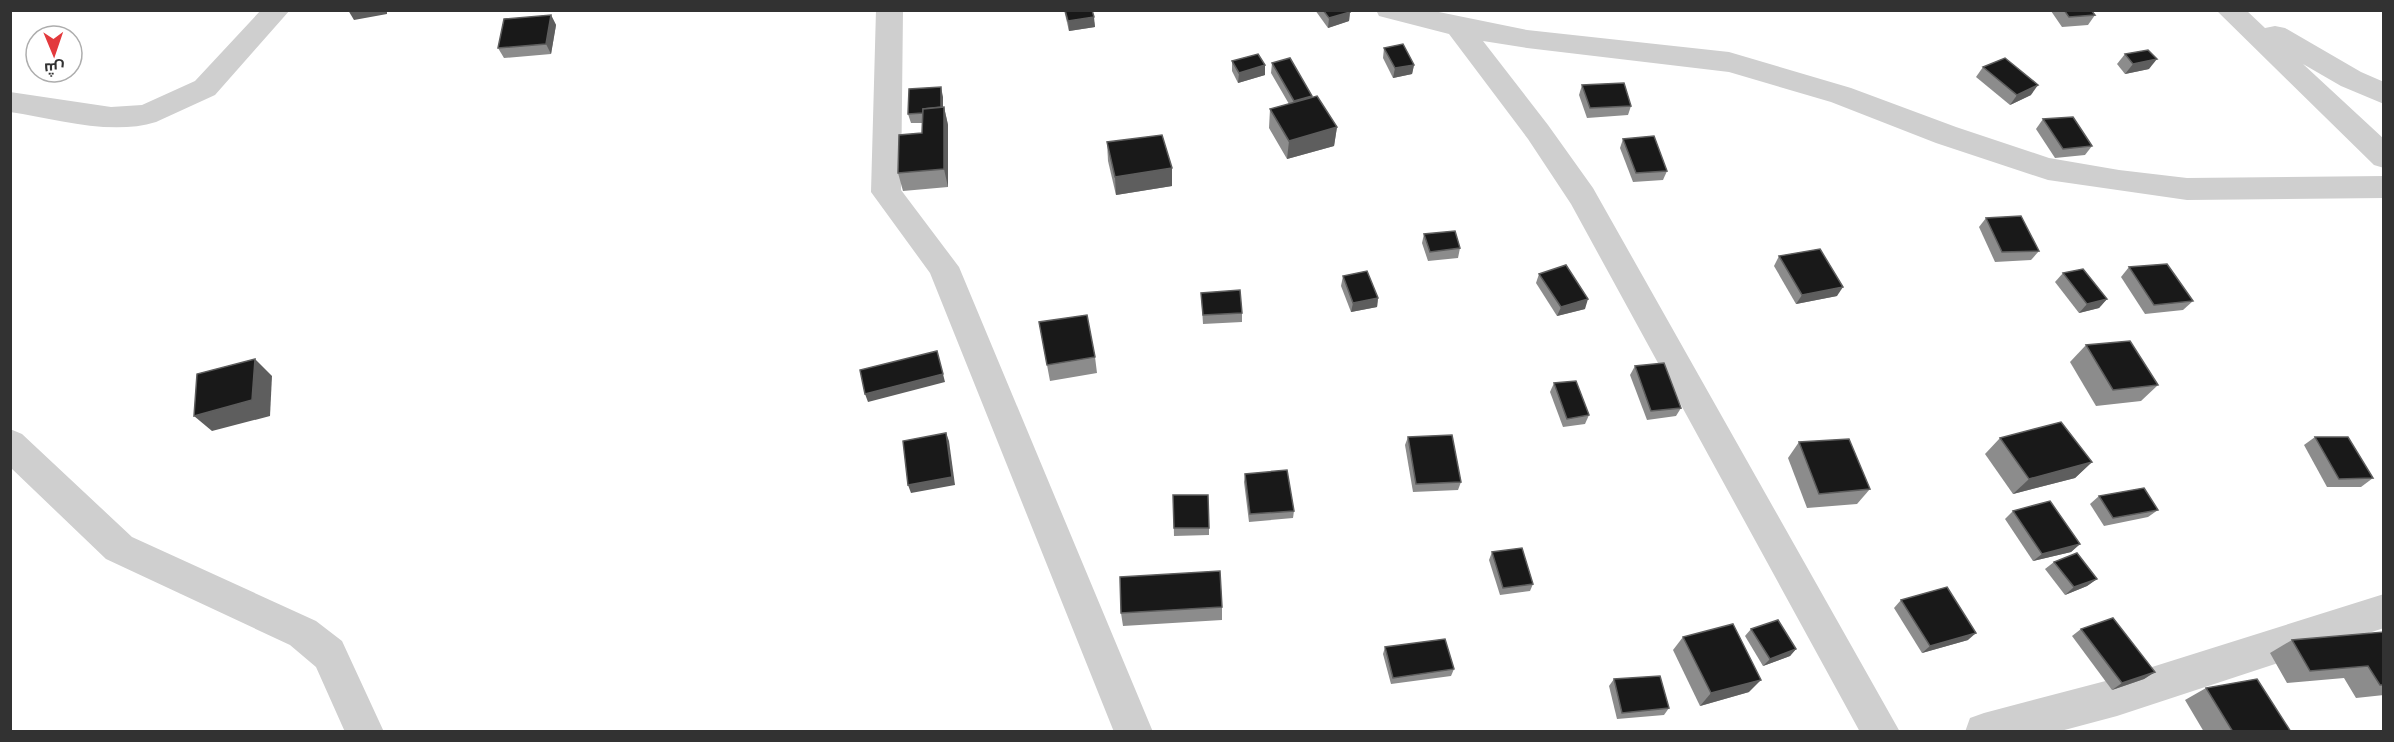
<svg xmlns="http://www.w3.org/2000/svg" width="2394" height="742" viewBox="0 0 2394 742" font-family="Montserrat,Cairo,sans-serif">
	<rect width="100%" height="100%" fill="#fff"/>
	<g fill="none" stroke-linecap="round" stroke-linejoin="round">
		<g fill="#cfcfcf" fill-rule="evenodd">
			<path d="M261,10H290L215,95L156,122C111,136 56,119 10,112V92L111,107L142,105L195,81Z"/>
			<path d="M876,10H903L901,190L959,267L1153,732H1114L930,273L871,192Z"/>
			<path d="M1376,10H1429L1527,30L1729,52L1851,88L1956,127L2049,158L2119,170L2187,178L2384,176V198L2187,200L2048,180L1936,143L1831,102L1729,72L1527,48L1483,41L1548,125L1593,188L1900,732H1860L1571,204L1528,139L1449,34L1379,16Z"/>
			<path d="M2216,10H2246L2265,28L2275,26L2285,28L2361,72L2384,82V104L2341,86L2303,64L2384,139V168L2374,165Z"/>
			<path d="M10,429L22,434L132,537L316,621L342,641L384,732H345L316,667L290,645L106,559L10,467Z"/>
			<path d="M2384,594V628L2117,716L2057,732H1965L1970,718L1984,713L2117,678Z"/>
		</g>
	</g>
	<g fill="#8c8c8c">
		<path d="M1064,10H1092L1095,27L1069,31Z"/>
		<path d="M1315,10H1349L1350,12L1349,21L1328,28Z"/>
		<path d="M2051,10H2091L2095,15L2088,25L2062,27L2051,11Z"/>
		<path d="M551,15L556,25L551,54L504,58L498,48Z"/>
		<path d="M1384,48L1414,65L1412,74L1393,78L1383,58Z"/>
		<path d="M2125,54L2149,69L2125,74L2117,64Z"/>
		<path d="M1232,61L1265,65V75L1238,83L1232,71Z"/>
		<path d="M1272,63L1312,96V98L1337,127L1334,146L1287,159L1269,128L1270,109L1289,104L1271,73Z"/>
		<path d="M1983,67L2031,95L2010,105L1976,77Z"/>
		<path d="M1582,85L1631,106L1628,115L1587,118L1579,95Z"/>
		<path d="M943,97V107H944L948,125V187L903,191L898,173L922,133L923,123H911L908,114Z"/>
		<path d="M2043,119L2092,146L2085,155L2055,158L2036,129Z"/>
		<path d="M1623,139L1667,171L1663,180L1633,182L1620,148Z"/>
		<path d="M1107,142L1172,168V186L1116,195L1108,161Z"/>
		<path d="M1986,218L2039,251L2031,260L1995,262L1979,227Z"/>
		<path d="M1424,234L1460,248L1458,258L1428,261L1422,243Z"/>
		<path d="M1779,256L1837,296L1796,304L1774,266Z"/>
		<path d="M2129,267L2193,301L2183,310L2145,314L2121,277Z"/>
		<path d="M2063,273L2107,299L2099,308L2079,313L2055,282Z"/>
		<path d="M1539,274L1585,309L1557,316L1536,283Z"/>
		<path d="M1343,276L1378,298L1377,307L1351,312L1341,286Z"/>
		<path d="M1201,293L1242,313V322L1203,324Z"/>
		<path d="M1039,322L1095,357L1097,373L1050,381Z"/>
		<path d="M2086,345L2158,385L2141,401L2096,406L2070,362Z"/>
		<path d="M1635,366L1681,408L1676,416L1647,420L1630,375Z"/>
		<path d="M1554,383L1589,415L1585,424L1563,427L1550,392Z"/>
		<path d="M1408,437L1461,482L1458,490L1413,492L1405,445Z"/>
		<path d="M2315,437L2373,478L2361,487H2327L2304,445Z"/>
		<path d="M2000,438L2092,462L2075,478L2013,494L1985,454Z"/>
		<path d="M1799,442L1870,489L1857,504L1807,508L1788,458Z"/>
		<path d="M1245,474L1294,511L1293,518L1249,522L1244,482Z"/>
		<path d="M1173,495L1209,528V535L1174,536Z"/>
		<path d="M2099,496L2158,510L2148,517L2104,526L2090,504Z"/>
		<path d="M2013,511L2080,544L2071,552L2033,561L2005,519Z"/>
		<path d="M1492,552L1533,584L1530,591L1500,595L1489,560Z"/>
		<path d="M2054,562L2097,579L2087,586L2065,595L2045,569Z"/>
		<path d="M1901,600L1968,640L1922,653L1894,608Z"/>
		<path d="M1222,607V620L1123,626L1121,613Z"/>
		<path d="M1751,629L1796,649L1790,656L1763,666L1745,636Z"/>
		<path d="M2081,629L2155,672L2144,679L2112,690L2072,636Z"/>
		<path d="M2384,632V695L2356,698L2344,678L2287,683L2270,653L2292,640Z"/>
		<path d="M1683,637L1749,692L1700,706L1673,650Z"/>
		<path d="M1385,647L1454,669L1451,676L1391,684L1383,654Z"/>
		<path d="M1614,679L1669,708L1664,715L1617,719L1609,686Z"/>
		<path d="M2206,688L2291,732H2204L2185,700Z"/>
	</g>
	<g fill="#5e5e5e">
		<path d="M348,10H387V14L354,20Z"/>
		<path d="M1350,12L1349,21L1328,28L1329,18Z"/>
		<path d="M551,15L556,25L551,54L546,44Z"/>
		<path d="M1094,17L1095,27L1069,31L1068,21Z"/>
		<path d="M2157,59L2149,69L2125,74L2133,64Z"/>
		<path d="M1265,65V75L1238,83L1239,73Z"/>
		<path d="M1414,65L1412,74L1393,78L1395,68Z"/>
		<path d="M2038,85L2031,95L2010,105L2017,95Z"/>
		<path d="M941,87L943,97V121L941,111Z"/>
		<path d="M1312,96L1311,105L1293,111L1294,101Z"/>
		<path d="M944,107L948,125V187L944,169Z"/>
		<path d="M1337,127L1334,146L1287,159L1289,141Z"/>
		<path d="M1172,168V186L1116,195L1115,177Z"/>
		<path d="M1843,287L1837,296L1796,304L1802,295Z"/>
		<path d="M1378,298L1377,307L1351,312L1353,303Z"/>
		<path d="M1588,299L1585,309L1557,316L1561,307Z"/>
		<path d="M2107,299L2099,308L2079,313L2087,304Z"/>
		<path d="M255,359L272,376L270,416L212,431L194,416Z"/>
		<path d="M943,374L945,382L868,402L865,394Z"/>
		<path d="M946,433L949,441L955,485L911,493L908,485Z"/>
		<path d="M2092,462L2075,478L2013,494L2029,479Z"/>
		<path d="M2080,544L2071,552L2033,561L2042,554Z"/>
		<path d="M2097,579L2087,586L2065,595L2074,587Z"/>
		<path d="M1976,633L1968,640L1922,653L1930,646Z"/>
		<path d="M1796,649L1790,656L1763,666L1770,659Z"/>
		<path d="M2155,672L2144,679L2112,690L2122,683Z"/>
		<path d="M1761,680L1749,692L1700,706L1711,693Z"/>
	</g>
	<g fill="#191919" stroke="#5e5e5e" stroke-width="1.5">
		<path d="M1065,10H1092L1094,17L1068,21Z"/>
		<path d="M1323,10H1349L1350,12L1329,18Z"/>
		<path d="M2064,10H2091L2095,15L2069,17Z"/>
		<path d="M551,15L546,44L498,48L504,19Z"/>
		<path d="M1403,44L1414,65L1395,68L1384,48Z"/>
		<path d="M2148,50L2157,59L2133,64L2125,54Z"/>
		<path d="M1258,54L1265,65L1239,73L1232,61Z"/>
		<path d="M1290,58L1312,96L1294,101L1272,63Z"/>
		<path d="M2005,58L2038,85L2017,95L1983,67Z"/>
		<path d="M1624,83L1631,106L1590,108L1582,85Z"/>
		<path d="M941,87V107L923,109V113L908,114L909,89Z"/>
		<path d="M1317,96L1337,127L1289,141L1270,109Z"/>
		<path d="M944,107V169L898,173L899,135L922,133L923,109Z"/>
		<path d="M2073,117L2092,146L2063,149L2043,119Z"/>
		<path d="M1162,135L1172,168L1115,177L1107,142Z"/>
		<path d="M1654,136L1667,171L1636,173L1623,139Z"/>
		<path d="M2021,216L2039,251L2002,252L1986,218Z"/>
		<path d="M1455,231L1460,248L1430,252L1424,234Z"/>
		<path d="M1820,249L1843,287L1802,295L1779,256Z"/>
		<path d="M2167,264L2193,301L2154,305L2129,267Z"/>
		<path d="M1566,265L1588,299L1561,307L1539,274Z"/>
		<path d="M2083,269L2107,299L2087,304L2063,273Z"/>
		<path d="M1367,271L1378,298L1353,303L1343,276Z"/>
		<path d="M1240,290L1242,313L1203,315L1201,293Z"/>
		<path d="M1087,315L1095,357L1047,365L1039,322Z"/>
		<path d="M2130,341L2158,385L2113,390L2086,345Z"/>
		<path d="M937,351L943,374L865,394L860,370Z"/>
		<path d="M255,359L252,400L194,416L197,374Z"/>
		<path d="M1664,363L1681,408L1651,411L1635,366Z"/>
		<path d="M1576,381L1589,415L1567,419L1554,383Z"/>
		<path d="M2061,422L2092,462L2029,479L2000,438Z"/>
		<path d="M946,433L952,477L908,485L903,441Z"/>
		<path d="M1452,435L1461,482L1416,484L1408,437Z"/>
		<path d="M2315,437H2348L2373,478L2339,479Z"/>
		<path d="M1849,439L1870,489L1819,494L1799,442Z"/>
		<path d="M1287,470L1294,511L1250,514L1245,474Z"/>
		<path d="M2144,488L2158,510L2113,518L2099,496Z"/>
		<path d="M1173,495H1208L1209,528H1174Z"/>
		<path d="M2050,501L2080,544L2042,554L2013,511Z"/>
		<path d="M1522,548L1533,584L1503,588L1492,552Z"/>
		<path d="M2077,553L2097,579L2074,587L2054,562Z"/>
		<path d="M1220,571L1222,607L1121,613L1120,577Z"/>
		<path d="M1947,587L1976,633L1930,646L1901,600Z"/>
		<path d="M2113,618L2155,672L2122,683L2081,629Z"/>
		<path d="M1778,620L1796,649L1770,659L1751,629Z"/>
		<path d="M1733,624L1761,680L1711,693L1683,637Z"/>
		<path d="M2384,632V685H2380L2368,666L2310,671L2292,640Z"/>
		<path d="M1445,639L1454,669L1393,678L1385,647Z"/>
		<path d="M1660,676L1669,708L1622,713L1614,679Z"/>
		<path d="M2257,679L2291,732H2233L2206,688Z"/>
	</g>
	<rect width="2394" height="742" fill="none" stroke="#323232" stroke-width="24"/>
	<g transform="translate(54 54) rotate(178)"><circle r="28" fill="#ffffff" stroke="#adadad" stroke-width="1.5"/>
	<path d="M0-4.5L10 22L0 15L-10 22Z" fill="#e33a3d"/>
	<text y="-9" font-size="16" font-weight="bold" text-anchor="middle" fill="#323232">ش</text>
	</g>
</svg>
